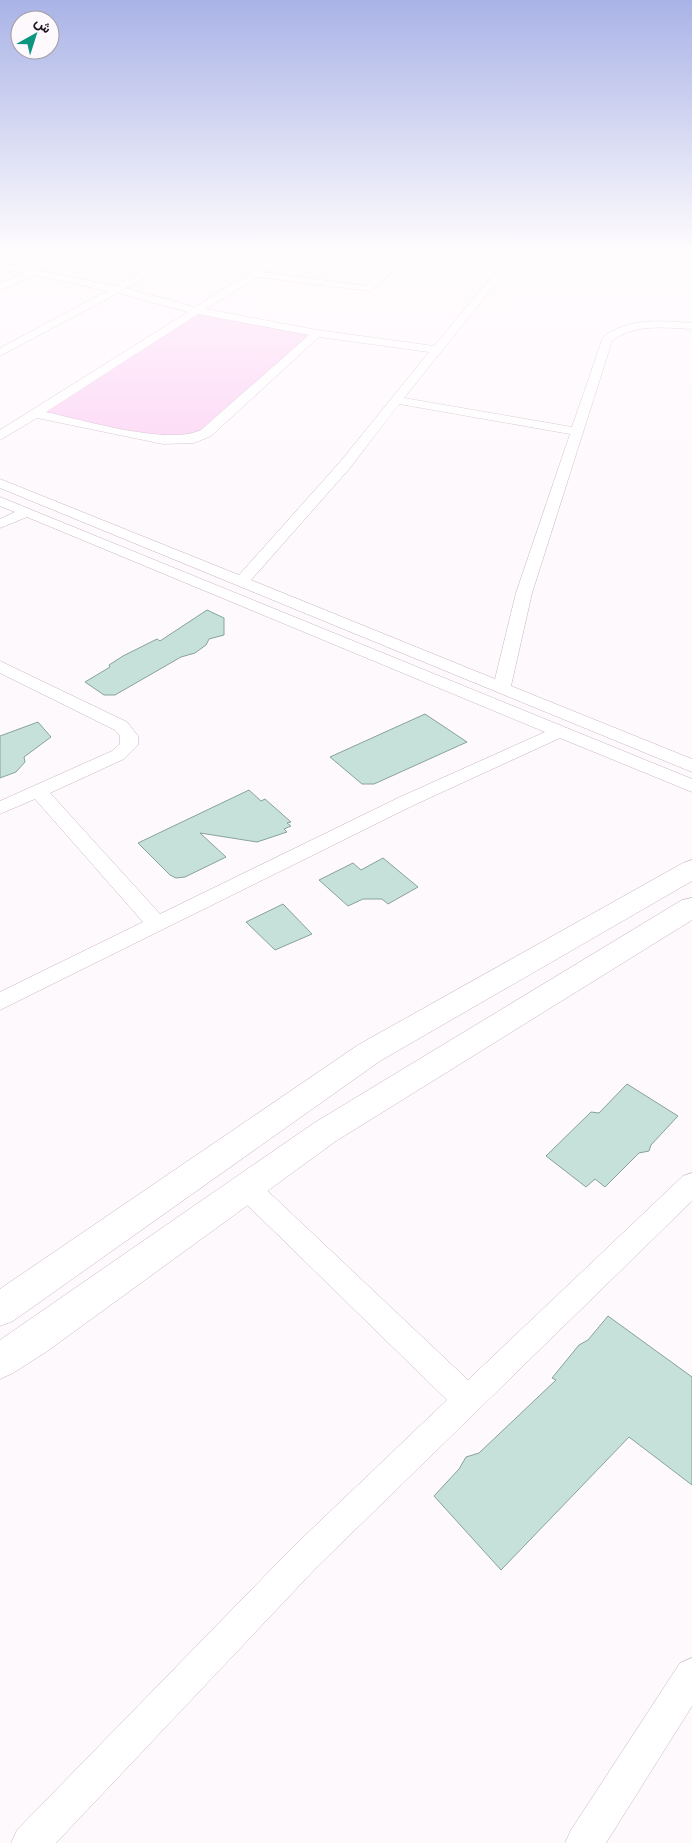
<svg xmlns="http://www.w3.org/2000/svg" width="692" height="1843" viewBox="0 0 692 1843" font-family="Ubuntu,Vazirmatn,sans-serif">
	<rect width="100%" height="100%" fill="#fef9fd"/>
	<path fill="#fcd0f4" d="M194,313L317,333L206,433L179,441L35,414Z"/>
	<g fill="#c5e1da" stroke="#88a29b">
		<path d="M207,610L224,618V635L209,639L206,645L195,653L181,657L115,695H104L85,682L110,667L109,665L123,656L157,639L160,641Z"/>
		<path d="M425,714L467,742L374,784H362L330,757Z"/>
		<path d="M38,722L51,737L24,757L25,762L16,772L0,778V736Z"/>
		<path d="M249,790L261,801L265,799L291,822L287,823L291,826L284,829L287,832L257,842L200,833L226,857L185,877L176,878L170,875L138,843Z"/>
		<path d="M383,858L418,887L388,904L382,899H363L348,906L319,880L353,863L361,870Z"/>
		<path d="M283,904L312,934L275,950L246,922Z"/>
		<path d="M627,1084L678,1116L651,1145L649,1151L639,1153L605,1187L595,1179L586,1187L546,1156L591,1112L599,1113Z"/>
		<path d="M608,1316L692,1377V1485L629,1437L501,1570L434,1496L459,1469L466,1457L479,1453L556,1380L552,1378L579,1345L588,1340Z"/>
	</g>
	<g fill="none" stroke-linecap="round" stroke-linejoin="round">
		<defs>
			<g id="minor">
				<path d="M126,252L159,254L172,262L126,288L195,307L282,252H293L264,272L366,286L404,252H414L371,291L257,277L206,309L317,330L434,346L512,252H521L404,398L572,427L603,337C629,317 661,321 692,323V329C665,328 635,323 612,341L532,593L511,686L692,759V772L0,488V479L239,575L340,462L429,352L319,337L211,436L194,443L163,444L37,418L0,440V430L188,312L118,293L0,356V348L107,291L36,275L0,290V283L24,273L0,268V262L115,286L160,262ZM198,314L309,335L201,430C169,446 83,420 46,412ZM399,404L570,434L516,593L495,679L251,580L350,468Z"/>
				<path d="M0,497L692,779V792L560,738L414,805L0,1010V992L143,922L35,799L0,814V801L112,751L120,744V736L115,730L0,673V661L127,722L138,736V745L124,759L50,793L160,914L400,797L545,732L27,517L0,528V519L15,512L0,506Z"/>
				<path d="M692,1173V1201L315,1569L56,1843H11L17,1830L293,1547L447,1400L237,1195L233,1187L237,1179L246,1176L255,1179L468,1380L683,1176Z"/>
				<path d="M692,1658V1706L606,1843H565L571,1830L680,1663Z"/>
			</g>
			<path id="tertiary" d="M683,252H692V257Z"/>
			<g id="secondary">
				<path d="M692,860V881L380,1061L13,1321L0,1326V1289L358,1045L683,863Z"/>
				<path d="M692,898V920L336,1141L46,1352L13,1373L0,1379V1340L314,1123L682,900Z"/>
			</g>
		</defs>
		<use href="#minor" stroke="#c9b5c5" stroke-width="1"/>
		<use href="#tertiary" stroke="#c9b5c5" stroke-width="2"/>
		<use href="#secondary" stroke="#c9b5c5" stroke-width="1"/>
		<use href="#minor" fill="#fff" fill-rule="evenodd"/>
		<use href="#tertiary" fill="#fff" fill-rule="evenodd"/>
		<use href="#secondary" fill="#fff" fill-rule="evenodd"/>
	</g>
	<linearGradient id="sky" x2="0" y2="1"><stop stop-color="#a9b3e6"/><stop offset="0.49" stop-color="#fffcfe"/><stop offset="1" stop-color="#fffcfe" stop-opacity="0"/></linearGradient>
	<rect width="692" height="511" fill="url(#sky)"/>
	<g transform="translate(35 35) rotate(39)"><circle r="24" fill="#fef9fd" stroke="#a49ea3"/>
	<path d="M0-4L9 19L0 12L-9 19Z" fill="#0d9580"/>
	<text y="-8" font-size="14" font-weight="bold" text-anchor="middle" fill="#1c151b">ش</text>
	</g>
</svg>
